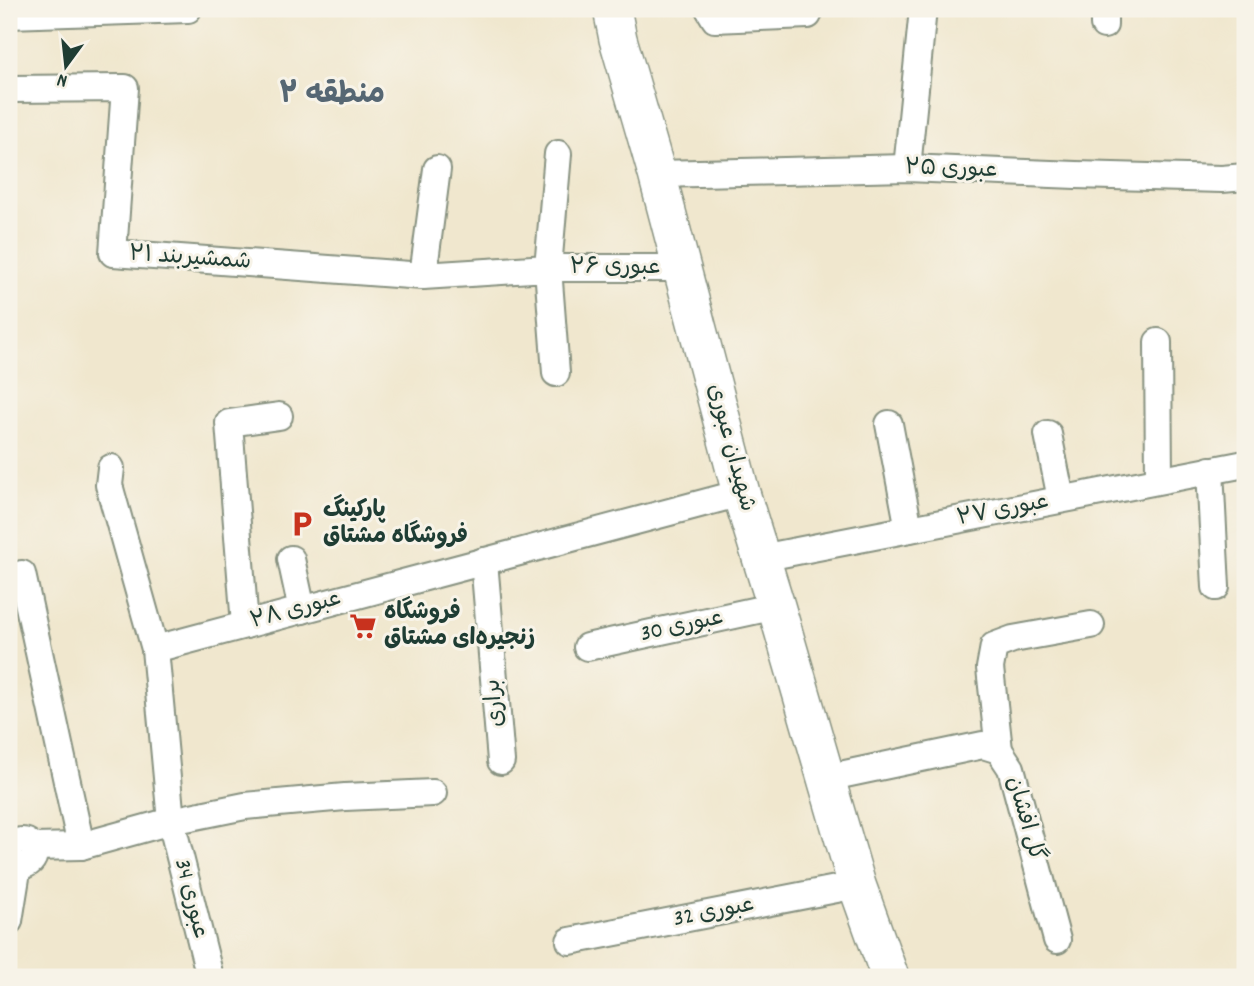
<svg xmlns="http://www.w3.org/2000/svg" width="1254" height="986" viewBox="0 0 1254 986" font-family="Dekko,'Playpen Sans Arabic',sans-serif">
	<rect width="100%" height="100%" fill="#f7f3e8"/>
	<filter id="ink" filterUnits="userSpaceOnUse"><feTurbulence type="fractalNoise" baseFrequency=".0143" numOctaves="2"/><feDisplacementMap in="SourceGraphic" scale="14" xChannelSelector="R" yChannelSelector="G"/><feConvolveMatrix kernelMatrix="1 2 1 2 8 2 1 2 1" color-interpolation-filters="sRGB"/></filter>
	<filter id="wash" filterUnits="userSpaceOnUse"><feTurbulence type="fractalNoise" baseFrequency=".00686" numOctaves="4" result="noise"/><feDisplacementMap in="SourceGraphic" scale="28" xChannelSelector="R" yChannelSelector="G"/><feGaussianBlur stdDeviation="1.57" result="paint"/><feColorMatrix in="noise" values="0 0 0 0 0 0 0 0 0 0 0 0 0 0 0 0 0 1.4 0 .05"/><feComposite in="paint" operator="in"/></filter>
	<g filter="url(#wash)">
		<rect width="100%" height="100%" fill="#f0e7ce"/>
	</g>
	<g filter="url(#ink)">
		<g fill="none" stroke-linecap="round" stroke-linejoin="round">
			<defs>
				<g id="minor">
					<path d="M709,9L715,19L808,15"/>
					<path d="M1104,9V25"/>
					<path d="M9,15L188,9"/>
					<path d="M9,89L125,88L113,253L423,276L548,268L556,373"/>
					<path d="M558,154L548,268H682"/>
					<path d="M907,168L923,9"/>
					<path d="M657,174L907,168L1076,175L1222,179L1245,177"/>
					<path d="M423,276L437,169"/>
					<path d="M1158,342L1159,480"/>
					<path d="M889,424L909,529"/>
					<path d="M1048,434L1061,499"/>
					<path d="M111,468L109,485L155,649"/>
					<path d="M1210,470L1216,587"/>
					<path d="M761,558L1245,464"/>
					<path d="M291,559L302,610"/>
					<path d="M484,561L501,761"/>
					<path d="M22,574L81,846"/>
					<path d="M245,625L229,423L279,416"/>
					<path d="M587,647L776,606"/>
					<path d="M999,750L990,668L994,646L1013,639L1091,625"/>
					<path d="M826,778L983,745L999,750L1011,768L1057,940"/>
					<circle cx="22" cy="853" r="12"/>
					<path d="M33,847L81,846L171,821L155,649L741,493"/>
					<path d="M9,921L18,865"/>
					<path d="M570,941L857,885"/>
					<path d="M210,977L171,821L245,806L345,797L433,793"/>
				</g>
				<path id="secondary" d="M612,9L618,39L657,174L741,493L776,606L857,885L890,977"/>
			</defs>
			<use href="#minor" stroke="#889281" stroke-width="30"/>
			<use href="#secondary" stroke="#889281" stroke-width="40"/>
			<use href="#minor" stroke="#fff" stroke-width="26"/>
			<use href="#secondary" stroke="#fff" stroke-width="37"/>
		</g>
	</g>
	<defs>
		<symbol id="parking-bare" viewBox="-9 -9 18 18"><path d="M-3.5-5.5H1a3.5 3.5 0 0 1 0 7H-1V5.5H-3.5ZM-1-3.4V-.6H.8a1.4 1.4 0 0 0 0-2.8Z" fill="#c8321e" stroke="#f7f3e8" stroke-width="2.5" paint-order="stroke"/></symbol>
		<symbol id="supermarket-bare" viewBox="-9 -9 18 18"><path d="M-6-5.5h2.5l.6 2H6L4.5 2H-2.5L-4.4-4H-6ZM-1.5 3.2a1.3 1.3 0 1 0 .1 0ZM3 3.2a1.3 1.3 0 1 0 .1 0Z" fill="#c8321e" stroke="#f7f3e8" stroke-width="2.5" paint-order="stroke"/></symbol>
	</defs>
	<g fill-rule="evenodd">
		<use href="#parking-bare" x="283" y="505" width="38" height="38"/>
		<use href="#supermarket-bare" x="344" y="607" width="38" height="38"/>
	</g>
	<g text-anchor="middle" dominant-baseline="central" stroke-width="6" stroke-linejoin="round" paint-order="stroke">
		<g font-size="23" fill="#1f3d34" stroke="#f7f3e8">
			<text transform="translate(951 170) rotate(2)">عبوری ۲۵</text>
			<text transform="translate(190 259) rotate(4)">شمشیربند ۲۱</text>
			<text x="615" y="268">عبوری ۲۶</text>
			<text transform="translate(730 448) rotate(75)">شهیدان عبوری</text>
			<text transform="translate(1003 511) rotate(-11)">عبوری ۲۷</text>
			<text transform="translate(296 611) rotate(-15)">عبوری ۲۸</text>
			<text transform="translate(682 627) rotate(-12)">عبوری 30</text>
			<text transform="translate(496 703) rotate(-95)">براری</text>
			<text transform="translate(1024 819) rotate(74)">گل افشان</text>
			<text transform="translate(190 899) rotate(76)">عبوری 34</text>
			<text transform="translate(714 913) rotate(-11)">عبوری 32</text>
		</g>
		<g font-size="23" font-weight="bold" fill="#1f3d34" stroke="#f7f3e8" text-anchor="start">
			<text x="323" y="511">پارکینگ<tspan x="323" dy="26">فروشگاه مشتاق</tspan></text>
			<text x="384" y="613">فروشگاه<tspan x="384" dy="26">زنجیره‌ای مشتاق</tspan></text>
		</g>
		<g font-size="30" font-weight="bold" fill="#566773" stroke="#f7f3e8">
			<text x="332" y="96">منطقه ۲</text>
		</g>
	</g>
	<rect width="1254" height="986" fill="none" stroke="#f7f3e8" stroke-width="35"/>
	<g transform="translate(66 66) rotate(195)" stroke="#f7f3e8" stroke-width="5" paint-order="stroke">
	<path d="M0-5L12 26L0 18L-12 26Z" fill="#1f3d34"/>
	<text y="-10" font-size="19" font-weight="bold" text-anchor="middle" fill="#1f3d34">N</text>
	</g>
</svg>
